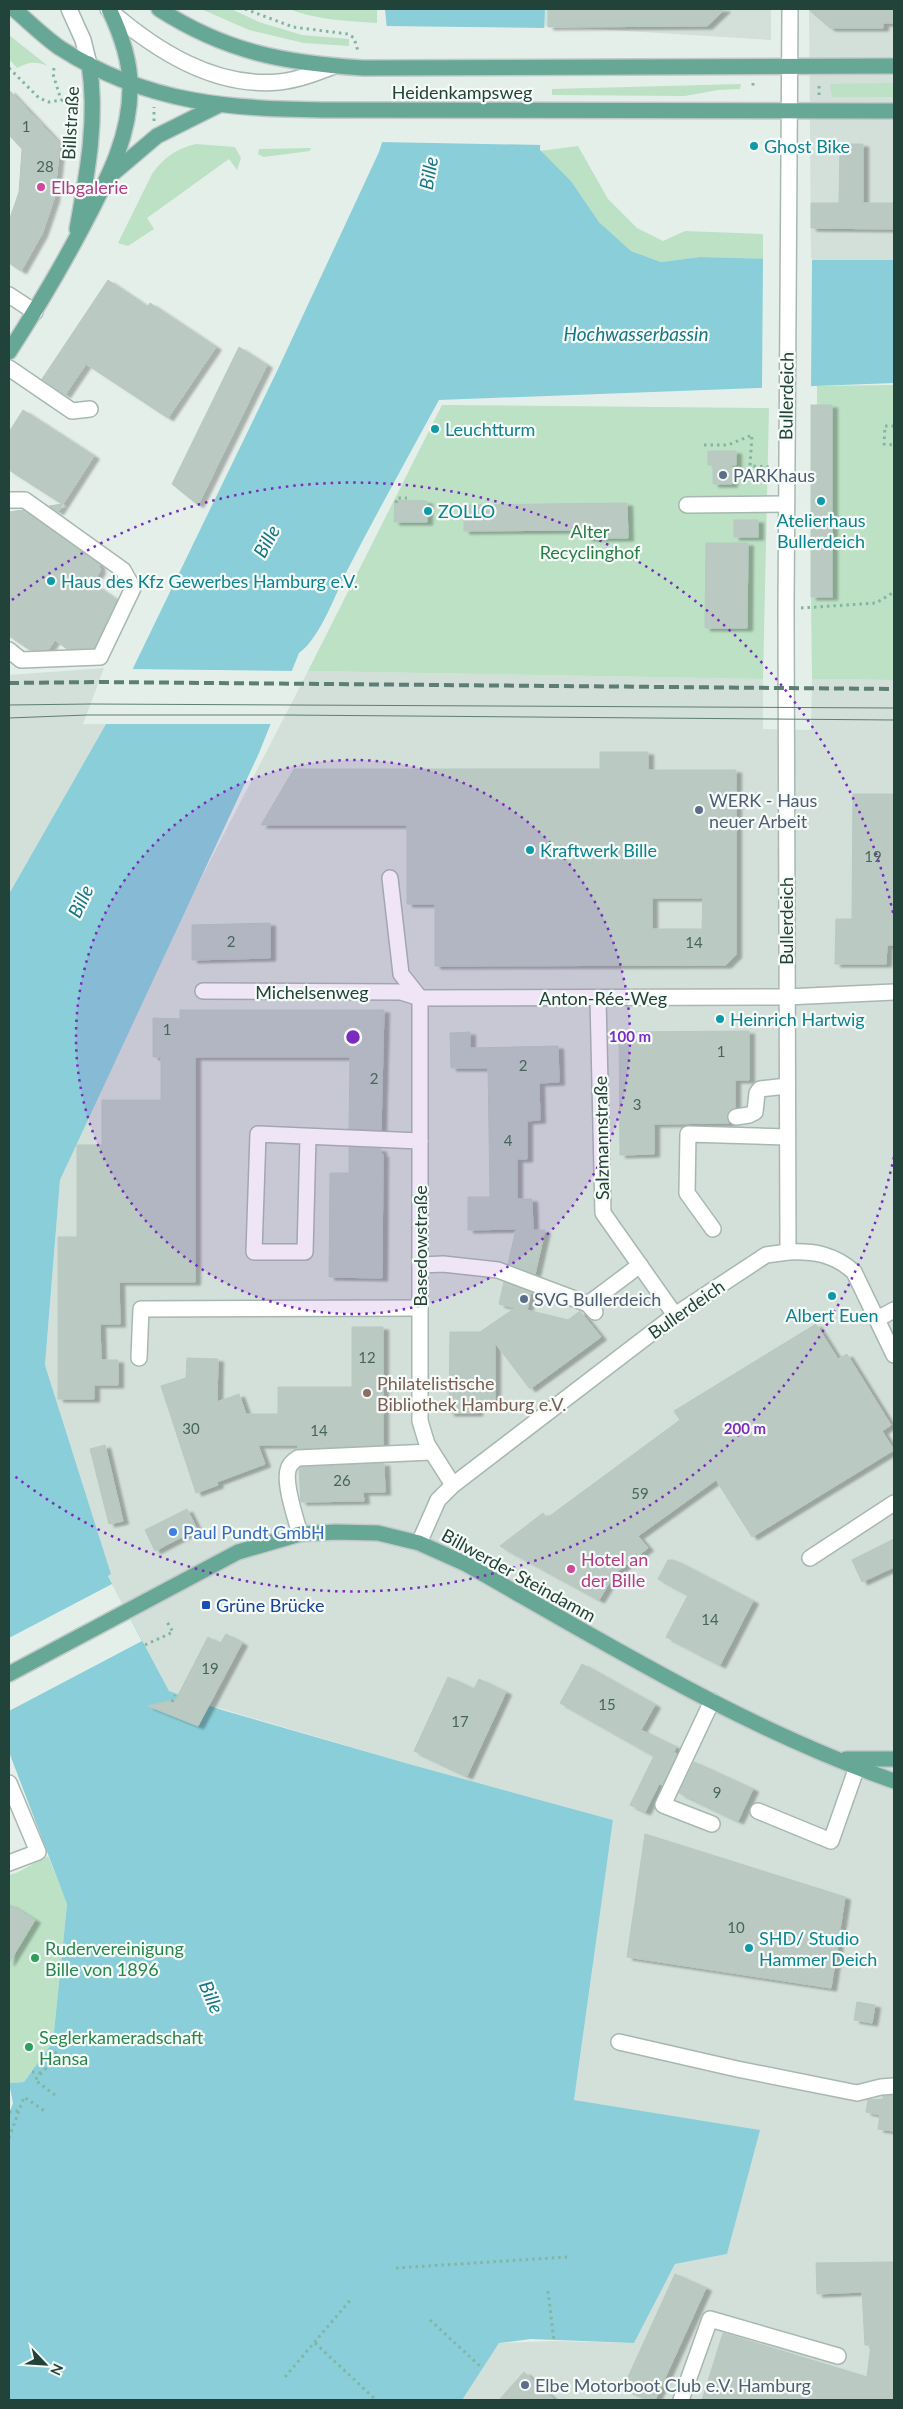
<svg xmlns="http://www.w3.org/2000/svg" width="903" height="2409" viewBox="0 0 903 2409" font-family="Lato,sans-serif">
	<defs>
		<filter id="shadow"><feDropShadow dx="5.5" dy="3" stdDeviation="1" flood-color="#0004"/></filter>
	</defs>
	<rect width="100%" height="100%" fill="#e5efea"/>
	<g fill="#d3dfd9">
		<path d="M545,9H771V40L545,26Z"/>
		<path d="M809,9H894V260H811Z"/>
		<path d="M104,668L83,724H106L9,894V675Z"/>
		<path d="M308,671L763,679V729L811,730L812,679L894,680V2400H460L499,2343L554,2341L634,2343L675,2264L727,2254L759,2130L574,2100L613,1820L409,1764L175,1695L169,1691L108,1575L111,1574L45,1365L60,1180L191,898Z"/>
	</g>
	<g fill="#bce1c5">
		<path d="M201,9H231L259,22L302,35L349,39V46L304,43L249,30Z"/>
		<path d="M289,9H377V23C347,21 317,20 289,9Z"/>
		<path d="M9,35L48,66C35,61 29,62 17,68L9,59Z"/>
		<path d="M894,83V97H832L830,84Z"/>
		<path d="M741,84L740,89L718,90L685,96L552,95V89Z"/>
		<path d="M196,144L235,147L241,158L237,170L229,159L147,218L154,229L128,246L118,243L152,174C163,158 177,148 196,144Z"/>
		<path d="M578,146L608,199L637,228L663,241L685,231L763,234V259L700,257L661,262L631,251L599,222L571,181L540,151Z"/>
		<path d="M311,148L310,151L264,157L258,154L259,149Z"/>
		<path d="M894,385V680L812,679L811,597H832L817,405V386Z"/>
		<path d="M442,405L769,408L763,679L308,671Z"/>
		<path d="M48,1856L67,1903L53,2043L24,2082L9,2083V1875L16,1873Z"/>
	</g>
	<path fill="#89ced8" d="M385,9H545L540,150L571,181L599,222L631,251L661,262L700,257L811,260H894V383L439,400C409,455 379,509 350,565C337,589 321,638 299,653L259,753L60,1180L45,1365L111,1574L108,1576L169,1691L222,1710L409,1764L613,1820L574,2100L760,2130L727,2254L675,2264L634,2343L531,2339L499,2343L462,2400H9V2114L13,2103L9,2083L24,2082L53,2042L67,1904L9,1752V894L106,724L278,369L379,152L394,105Z"/>
	<g fill="#e5efea">
		<path d="M384,26L546,28L543,145L380,142L391,105Z"/>
		<path d="M763,256L812,258L811,389L762,390Z"/>
		<path d="M130,669L295,671L273,724H103Z"/>
		<path d="M112,1584L142,1641L9,1711V1638Z"/>
	</g>
	<g fill="#bacac3" stroke="#b6c9c1" fill-rule="evenodd" filter="url(#shadow)">
		<path d="M548,9H725L707,26L548,27Z"/>
		<path d="M808,9H894V23H883V28H830Z"/>
		<path d="M9,90L60,144L54,199L42,234L21,271L9,263V221L19,192L22,149L9,135Z"/>
		<path d="M840,144H863V203H894V229L811,228V203H839Z"/>
		<path d="M108,280L148,307L150,303L216,347L168,418L86,364L65,395L42,379Z"/>
		<path d="M239,347L267,365L198,505L172,484Z"/>
		<rect x="811" y="405" width="21" height="192"/>
		<path d="M23,410L94,456L58,512L49,506L62,504L9,470V432Z"/>
		<path d="M708,451H736V465H732V484H713V465H708Z"/>
		<path d="M395,500L427,501V522H394Z"/>
		<path d="M627,503L628,538H586V530L464,531V505Z"/>
		<path d="M23,510L99,564L100,571L92,583L117,600L94,648L67,649L55,640L48,650H30L9,636V512Z"/>
		<rect x="734" y="520" width="24" height="17"/>
		<path d="M706,543H748L747,628H705Z"/>
		<path d="M600,752H648V770H736V955L726,965L435,966V904H407V825H261L294,769H600ZM652,898H703L702,929H652Z"/>
		<path d="M853,794H894V945H887L886,964H835L836,919H852Z"/>
		<path d="M270,923V958L192,960V925Z"/>
		<path d="M180,1010H384L381,1130L349,1129L350,1057H195V1282H119L120,1324H100L101,1360H118V1385H94V1399H58V1237H77V1145H102V1100H161V1057H153V1018L180,1019Z"/>
		<path d="M749,1031V1080H735V1108L728,1113L729,1123L654,1124V1154L620,1155L619,1032Z"/>
		<path d="M470,1032V1048L558,1046L559,1082L539,1083L540,1120L527,1121V1159H517V1199H532L533,1230H545L535,1274L508,1264L516,1229L468,1230V1197H490L488,1068H451L450,1033Z"/>
		<path d="M349,1147L381,1149V1154H383L382,1278L329,1277L330,1173H349Z"/>
		<path d="M504,1282L531,1292L527,1310L568,1320L580,1311L601,1337L530,1389L495,1343V1402H477V1413H449L450,1332H480L515,1308L499,1304Z"/>
		<path d="M816,1324L838,1359L847,1354L891,1425L882,1431L894,1450L752,1537L716,1480L638,1536L648,1548L615,1573L599,1600L500,1546L543,1513L547,1518L680,1420L674,1411Z"/>
		<path d="M352,1327H383V1445L298,1449V1445H258L265,1464L217,1482L218,1485L196,1493L161,1386L186,1378L187,1358L218,1359L217,1402L239,1394L246,1414H278V1387H352Z"/>
		<path d="M105,1445L123,1521L109,1524L90,1449Z"/>
		<path d="M384,1463L385,1492H363L364,1501L301,1502L299,1469L301,1467Z"/>
		<path d="M187,1509L197,1529L155,1551L145,1530Z"/>
		<path d="M894,1539V1567L862,1582L852,1560Z"/>
		<path d="M668,1560H674L753,1601L720,1665L666,1637L688,1595L658,1579Z"/>
		<path d="M226,1634L242,1643L198,1726L148,1706L176,1699L208,1637L220,1644Z"/>
		<path d="M582,1664L655,1705L641,1730L676,1747L674,1752L677,1754L662,1785L659,1784L645,1812L630,1805L654,1756L560,1703Z"/>
		<path d="M448,1677L474,1689L479,1679L506,1692L467,1776L414,1751Z"/>
		<path d="M694,1762L753,1789L738,1821L679,1793Z"/>
		<path d="M645,1834L845,1897L831,1988L627,1957Z"/>
		<path d="M9,1904L35,1920L9,1963Z"/>
		<path d="M857,2002L875,2005L872,2023L854,2020Z"/>
		<path d="M894,2095V2131L878,2129L880,2115L866,2112L868,2100L883,2099V2096Z"/>
		<path d="M894,2262V2400H702L723,2333L867,2377L871,2345H865L862,2292L817,2294L816,2263Z"/>
		<path d="M675,2274L706,2288L655,2400H650L623,2388Z"/>
		<path d="M524,2372L555,2400H499Z"/>
	</g>
	<g fill="none" stroke-linecap="round" stroke-linejoin="round">
		<defs>
			<g id="minor">
				<path d="M69,9L83,40L89,64"/>
				<path d="M108,9C155,50 214,88 279,82C298,80 316,73 334,66"/>
				<path d="M9,295L35,312"/>
				<path d="M9,368L72,411L90,409"/>
				<path d="M9,500H25L123,570L133,588L100,657L21,660L9,650"/>
				<path d="M687,505L786,504"/>
				<path d="M390,878L401,974L420,998"/>
				<path d="M203,991L401,992L420,998L786,997L894,992"/>
				<path d="M420,998V1421L427,1444L453,1485"/>
				<path d="M598,998L603,1213L675,1315"/>
				<path d="M736,1117L749,1115L755,1112L757,1093L760,1089L787,1086"/>
				<path d="M308,1137L305,1252H254L258,1134L420,1141"/>
				<path d="M713,1229L687,1193L688,1134L787,1137"/>
				<path d="M788,1252C814,1251 834,1254 854,1272L894,1355"/>
				<path d="M420,1265L443,1264L498,1270L588,1304"/>
				<path d="M595,1312L588,1304L640,1265"/>
				<path d="M877,1319L894,1310"/>
				<path d="M139,1358L141,1309L420,1308"/>
				<path d="M300,1534C296,1519 284,1485 288,1470C289,1465 293,1461 298,1458L431,1452"/>
				<path d="M419,1543L438,1500L453,1485L675,1315L766,1255L788,1252L786,609L790,9"/>
				<path d="M810,1558L894,1503"/>
				<path d="M712,1701L663,1805L712,1824"/>
				<path d="M9,1783L38,1852L9,1863"/>
				<path d="M758,1811L831,1841L857,1767"/>
				<path d="M619,2042L737,2069L857,2093L881,2087L894,2086"/>
				<path d="M681,2400L710,2319L838,2356"/>
			</g>
			<g id="major">
				<path d="M14,9C29,22 44,37 60,48C149,105 232,109 334,110L894,111"/>
				<path d="M159,9C226,52 284,63 363,68L894,66"/>
				<path d="M111,175L157,136L219,105"/>
				<path d="M77,229C87,175 98,119 89,64"/>
				<path d="M9,352C36,310 61,268 84,224C107,180 131,136 130,85C130,59 120,32 109,9"/>
				<path d="M9,1674L238,1552L300,1534L336,1532L378,1533L419,1543L466,1564C605,1643 743,1728 894,1781"/>
				<path d="M846,1759H894"/>
			</g>
		</defs>
		<use href="#minor" stroke="#a7b8b1" stroke-width="18"/>
		<use href="#major" stroke="#c1cac8" stroke-width="18"/>
		<g stroke="#83b5a3" stroke-width="3" stroke-dasharray="2.5 4" stroke-linecap="butt">
			<path d="M245,9L293,27L348,34L354,38L358,51"/>
			<path d="M9,68L39,98L49,102L61,100L77,104"/>
			<path d="M54,68L53,74L61,100"/>
			<path d="M753,83V89"/>
			<path d="M819,86V95"/>
			<path d="M154,121V107"/>
			<path d="M894,426H885L884,444L894,445"/>
			<path d="M704,445H728L752,435L750,466L770,467"/>
			<path d="M396,503L397,498H407"/>
			<path d="M801,608L876,603L894,592"/>
			<path d="M145,1645L173,1632L167,1622"/>
			<path d="M172,1702L175,1695"/>
			<path d="M32,2072L41,2073"/>
			<path d="M55,2095L35,2080L51,2063L59,2046"/>
			<path d="M9,2112L18,2111"/>
			<path d="M9,2138L24,2097L46,2112"/>
			<path d="M396,2268L567,2257"/>
			<path d="M548,2291L554,2341"/>
			<path d="M430,2320L480,2366"/>
			<path d="M315,2343L376,2400"/>
			<path d="M285,2377L352,2298"/>
		</g>
		<use href="#minor" stroke="#fff" stroke-width="15"/>
		<use href="#major" stroke="#66a895" stroke-width="15"/>
		<g stroke="#5d7e74" stroke-width="1">
			<path d="M9,705L91,704L894,708"/>
			<path d="M9,718L87,715H286L894,720"/>
		</g>
		<path stroke="#5d7e74" stroke-width="4" stroke-dasharray="10 5" stroke-linecap="butt" d="M9,683L99,682L894,689"/>
	</g>
	<circle cx="353" cy="1037" r="277" fill="#7b2cbf" fill-opacity=".12"/>
	<g fill="none" stroke="#7b2cbf" stroke-width="2.5" stroke-dasharray="2.5 5">
		<circle cx="353" cy="1037" r="277"/>
		<path d="M894 1157A554 554 0 0 1 12 1474M12 600A554 554 0 0 1 894 917"/>
	</g>
	<g fill="#0f9aa8" stroke="#f6fbf8" stroke-width="2">
		<circle cx="754" cy="146" r="5"/>
		<circle cx="435" cy="429" r="5"/>
		<circle cx="821" cy="501" r="5"/>
		<circle cx="428" cy="511" r="5"/>
		<circle cx="51" cy="581" r="5"/>
		<circle cx="530" cy="850" r="5"/>
		<circle cx="720" cy="1019" r="5"/>
		<circle cx="832" cy="1296" r="5"/>
		<circle cx="749" cy="1948" r="5"/>
	</g>
	<g fill="#d1479c" stroke="#f6fbf8" stroke-width="2">
		<circle cx="41" cy="187" r="5"/>
		<circle cx="571" cy="1569" r="5"/>
	</g>
	<g fill="#5c6f8a" stroke="#f6fbf8" stroke-width="2">
		<circle cx="723" cy="475" r="5"/>
		<circle cx="699" cy="810" r="5"/>
		<circle cx="524" cy="1299" r="5"/>
		<circle cx="525" cy="2385" r="5"/>
	</g>
	<circle fill="#8d6e63" stroke="#f6fbf8" stroke-width="2" cx="367" cy="1393" r="5"/>
	<circle fill="#3f7fe0" stroke="#f6fbf8" stroke-width="2" cx="173" cy="1532" r="5"/>
	<rect fill="#1a4fb4" stroke="#f6fbf8" stroke-width="2" x="201" y="1600" width="10" height="10" rx="2.5"/>
	<g fill="#2e9e5b" stroke="#f6fbf8" stroke-width="2">
		<circle cx="35" cy="1958" r="5"/>
		<circle cx="29" cy="2047" r="5"/>
	</g>
	<g text-anchor="middle" dominant-baseline="central" stroke-width="4.5" stroke-linejoin="round" paint-order="stroke">
		<g font-size="15" fill="#48655c">
			<text x="26" y="126">1</text>
			<text x="45" y="166">28</text>
			<text x="873" y="856">19</text>
			<text x="231" y="941">2</text>
			<text x="694" y="942">14</text>
			<text x="167" y="1029">1</text>
			<text x="721" y="1051">1</text>
			<text x="523" y="1065">2</text>
			<text x="374" y="1078">2</text>
			<text x="637" y="1104">3</text>
			<text x="508" y="1140">4</text>
			<text x="367" y="1357">12</text>
			<text x="191" y="1428">30</text>
			<text x="319" y="1430">14</text>
			<text x="342" y="1480">26</text>
			<text x="640" y="1493">59</text>
			<text x="710" y="1619">14</text>
			<text x="210" y="1668">19</text>
			<text x="607" y="1704">15</text>
			<text x="460" y="1721">17</text>
			<text x="717" y="1792">9</text>
			<text x="736" y="1927">10</text>
		</g>
		<g font-size="18" fill="#224339" stroke="#f6fbf8">
			<text x="462" y="92">Heidenkampsweg</text>
			<text transform="translate(70 123) rotate(-87)">Billstraße</text>
			<text transform="translate(786 396) rotate(-89)">Bullerdeich</text>
			<text transform="translate(786 921) rotate(-90)">Bullerdeich</text>
			<text x="312" y="992">Michelsenweg</text>
			<text x="603" y="998">Anton-Rée-Weg</text>
			<text transform="translate(601 1138) rotate(-91)">Salzmannstraße</text>
			<text transform="translate(420 1246) rotate(-90)">Basedowstraße</text>
			<text transform="translate(686 1309) rotate(-35)">Bullerdeich</text>
			<text transform="translate(519 1575) rotate(29)">Billwerder Steindamm</text>
		</g>
		<g font-size="18" fill="#0d838f" stroke="#f6fbf8" text-anchor="start">
			<text x="764" y="146">Ghost Bike</text>
			<text x="445" y="429">Leuchtturm</text>
			<text x="438" y="511">ZOLLO</text>
			<text x="821" y="520" text-anchor="middle">Atelierhaus<tspan x="821" dy="21">Bullerdeich</tspan></text>
			<text x="61" y="581">Haus des Kfz Gewerbes Hamburg e.V.</text>
			<text x="540" y="850">Kraftwerk Bille</text>
			<text x="730" y="1019">Heinrich Hartwig</text>
			<text x="832" y="1315" text-anchor="middle">Albert Euen</text>
			<text x="759" y="1938">SHD/ Studio<tspan x="759" dy="21">Hammer Deich</tspan></text>
		</g>
		<g font-size="18" fill="#b23c85" stroke="#f6fbf8" text-anchor="start">
			<text x="51" y="187">Elbgalerie</text>
			<text x="581" y="1559">Hotel an<tspan x="581" dy="21">der Bille</tspan></text>
		</g>
		<g font-size="18" fill="#4e5e75" stroke="#f6fbf8" text-anchor="start">
			<text x="733" y="475">PARKhaus</text>
			<text x="709" y="800">WERK - Haus<tspan x="709" dy="21">neuer Arbeit</tspan></text>
			<text x="534" y="1299">SVG Bullerdeich</text>
			<text x="535" y="2385">Elbe Motorboot Club e.V. Hamburg</text>
		</g>
		<g font-size="18" fill="#287d46" stroke="#f6fbf8">
			<text x="590" y="531">Alter<tspan x="590" dy="21">Recyclinghof</tspan></text>
		</g>
		<g font-size="18" fill="#785e54" stroke="#f6fbf8" text-anchor="start">
			<text x="377" y="1383">Philatelistische<tspan x="377" dy="21">Bibliothek Hamburg e.V.</tspan></text>
		</g>
		<g font-size="18" fill="#366cbe" stroke="#f6fbf8" text-anchor="start">
			<text x="183" y="1532">Paul Pundt GmbH</text>
		</g>
		<g font-size="18" fill="#164399" stroke="#f6fbf8" text-anchor="start">
			<text x="216" y="1605">Grüne Brücke</text>
		</g>
		<g font-size="18" fill="#27864d" stroke="#f6fbf8" text-anchor="start">
			<text x="45" y="1948">Rudervereinigung<tspan x="45" dy="21">Bille von 1896</tspan></text>
			<text x="39" y="2037">Seglerkameradschaft<tspan x="39" dy="21">Hansa</tspan></text>
		</g>
		<g font-size="19" font-style="italic" fill="#167684" stroke="#f6fbf8">
			<text transform="translate(428 173) rotate(-80)">Bille</text>
			<text x="636" y="333">Hochwasserbassin</text>
			<text transform="translate(266 541) rotate(-61)">Bille</text>
			<text transform="translate(80 901) rotate(-64)">Bille</text>
			<text transform="translate(212 1997) rotate(67)">Bille</text>
		</g>
	</g>
	<circle cx="353" cy="1037" r="8" fill="#7b2cbf" stroke="#f6fbf8" stroke-width="2.5"/>
	<g font-size="15" text-anchor="middle" font-weight="bold" fill="#7b2cbf" stroke="#f6fbf8" stroke-width="4.5" stroke-linejoin="round" paint-order="stroke">
		<text x="630" y="1042">100 m</text>
		<text x="745" y="1434">200 m</text>
	</g>
	<rect width="903" height="2409" fill="none" stroke="#224339" stroke-width="20"/>
	<g transform="translate(45 2364) rotate(115)" stroke="#f6fbf8" stroke-width="4" paint-order="stroke">
	<path d="M0-4L9 19L0 12L-9 19Z" fill="#224339"/>
	<text y="-8" font-size="14" font-weight="bold" text-anchor="middle" fill="#224339">N</text>
	</g>
</svg>
